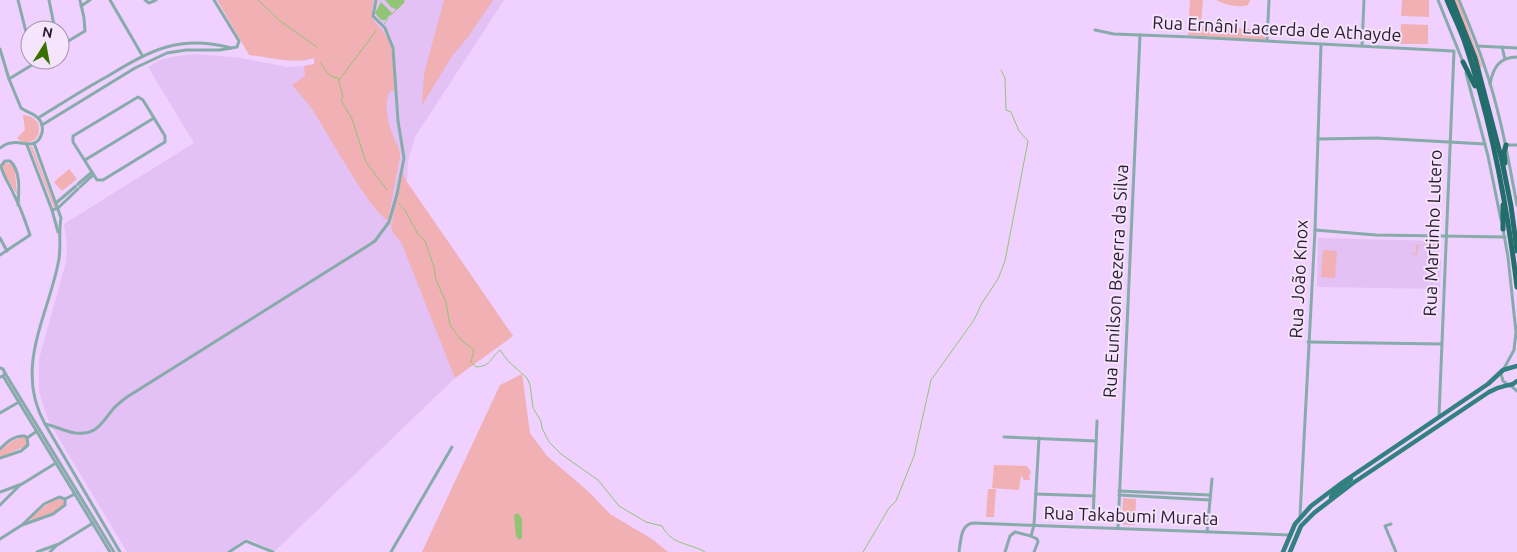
<svg xmlns="http://www.w3.org/2000/svg" width="1517" height="552" viewBox="0 0 1517 552" font-family="Ubuntu,sans-serif">
	<rect width="100%" height="100%" fill="#f0d0ff"/>
	<g fill="#e3c1f4">
		<path d="M347,0H504L415,137L408,161L407,182L513,336L455,378L275,551L246,538L227,552H127L49,422L39,392V359L66,262L67,247L64,224L194,143L148,67L160,60L171,57L196,54L241,58L287,67L304,66L314,64Z"/>
		<path d="M1318,238L1440,241L1438,258L1441,260L1440,289L1317,287Z"/>
	</g>
	<g fill="#f0b0b4">
		<path d="M217,0H374C366,26 383,22 390,44C394,59 393,75 395,91H390C383,103 388,126 394,138C397,145 400,148 400,157L388,220C372,215 325,128 312,109C306,100 299,94 292,85L305,76L304,66L314,64V58C294,65 269,57 249,55Z"/>
		<path d="M444,0H493L468,37L452,56L422,105L424,74Z"/>
		<path d="M1190,0H1203L1201,26L1265,30V40L1188,35Z"/>
		<path d="M1216,0H1250L1248,5C1238,8 1226,5 1216,0Z"/>
		<path d="M1402,0H1429V17L1401,16Z"/>
		<path d="M1453,0H1458L1482,66L1480,70Z"/>
		<path d="M1401,24L1428,25V44H1400Z"/>
		<path d="M23,115C36,116 43,125 37,137C31,144 23,144 17,138L25,130Z"/>
		<path d="M32,146L55,206L54,208L30,147Z"/>
		<path d="M5,163L11,164L15,171L17,195L4,172L3,166Z"/>
		<path d="M69,169L77,179L62,191L54,182Z"/>
		<path d="M401,171L407,182L513,336L455,378L401,242L393,233L391,227Z"/>
		<path d="M1428,240L1440,241V249L1419,244L1417,255L1412,254L1416,253L1417,246L1414,245L1428,244Z"/>
		<path d="M1323,250L1337,251L1335,278L1321,277Z"/>
		<path d="M522,374L530,433L547,456L589,492L610,514L652,539L668,552H422L500,385Z"/>
		<path d="M25,437L27,443L26,446L0,457V451C8,444 14,438 25,437Z"/>
		<path d="M994,465L1027,466L1031,472L1029,476L1030,480H1024L1021,475L1019,490L992,488Z"/>
		<path d="M988,489H996L994,517H986Z"/>
		<path d="M59,498L64,501V505L53,513L31,521V518L46,505Z"/>
		<path d="M1123,498L1136,499L1135,525H1124L1122,523Z"/>
	</g>
	<g fill="#91c474">
		<path d="M385,0H404L405,2L397,10L391,7Z"/>
		<path d="M381,2L392,13L385,20H381L375,13Z"/>
		<path d="M518,513L522,519V538L519,540L516,536L514,515Z"/>
	</g>
	<g fill="none" stroke-linecap="round" stroke-linejoin="round">
		<g stroke="#91c474" stroke-width="1">
			<path d="M258,0L280,21L317,47"/>
			<path d="M391,15L397,9"/>
			<path d="M384,24L388,18"/>
			<path d="M321,63C326,71 329,78 338,78L343,97L341,100L352,119L366,162L387,190"/>
			<path d="M339,80L376,31"/>
			<path d="M399,204L405,210L418,234L425,241L434,267L436,280L446,302L450,325L461,340L474,350L471,362L476,367C492,366 490,358 500,350L508,361L527,378L530,385L533,408L541,421L542,428L549,442L561,454L598,480L619,506L646,522L662,526C673,546 688,542 705,552"/>
			<path d="M863,552L889,508L896,501L914,456L931,380L974,320L982,303L998,279L1005,261L1028,141L1019,131L1011,112L1006,110L1005,78L1001,70"/>
		</g>
		<g stroke="#87abab" stroke-width="3">
			<path d="M18,0L30,48"/>
			<path d="M49,0L55,30"/>
			<path d="M110,0L142,55"/>
			<path d="M145,0L149,3L156,0"/>
			<path d="M1438,0L1463,62"/>
			<path d="M1459,0C1468,22 1477,43 1484,65C1500,110 1508,158 1517,205"/>
			<path d="M81,6L90,0"/>
			<path d="M1095,30L1114,34L1192,37L1453,51"/>
			<path d="M1267,41L1269,0"/>
			<path d="M60,46L85,31L84,18L80,0"/>
			<path d="M1362,46L1364,0"/>
			<path d="M1477,46L1517,48"/>
			<path d="M1502,47L1505,59"/>
			<path d="M0,49L9,79L21,108C26,112 33,113 38,118C42,122 43,128 42,133C36,152 22,140 11,143C7,143 3,146 0,148"/>
			<path d="M1466,73L1488,156L1501,220"/>
			<path d="M9,79L40,60"/>
			<path d="M1490,84C1493,68 1499,57 1517,57"/>
			<path d="M138,97L143,100L165,136V142L103,180H97L73,142V136Z"/>
			<path d="M38,118C61,104 84,89 108,76C151,50 180,34 231,48"/>
			<path d="M42,125L135,68L167,53L186,50H220L237,47L239,41L214,0"/>
			<path d="M1318,139L1376,138L1485,144"/>
			<path d="M34,143L61,218C58,233 62,249 58,264C47,318 14,369 45,424L120,552"/>
			<path d="M27,145L52,210L58,232"/>
			<path d="M1506,145H1517"/>
			<path d="M85,160L154,118"/>
			<path d="M78,184L92,172"/>
			<path d="M80,187L93,175"/>
			<path d="M56,203L76,186"/>
			<path d="M52,210L58,208L78,189"/>
			<path d="M1503,229L1508,257L1516,332L1514,350L1501,374L1503,381L1507,384"/>
			<path d="M1315,230L1376,235L1505,237"/>
			<path d="M0,238L7,251"/>
			<path d="M0,255L30,235C26,223 20,206 14,195C10,185 3,176 1,166L5,161H10C21,170 19,192 18,205"/>
			<path d="M1308,342L1441,344"/>
			<path d="M0,368L3,369L5,373L3,376L0,377"/>
			<path d="M5,373L114,552"/>
			<path d="M3,376L110,552"/>
			<path d="M1510,385L1517,391"/>
			<path d="M0,413L19,402"/>
			<path d="M1439,416L1454,51"/>
			<path d="M45,424C55,426 64,431 75,433C98,436 102,421 115,407C119,403 123,400 127,397L369,245L375,241L389,222L397,194L404,158L398,121L393,48L385,28L373,16L376,0"/>
			<path d="M1004,437L1096,441"/>
			<path d="M27,438L37,431"/>
			<path d="M0,449C7,442 14,435 25,436L27,438L28,445L21,451L0,458"/>
			<path d="M1119,491L1210,495"/>
			<path d="M0,492L22,484L56,463"/>
			<path d="M1036,494L1094,496"/>
			<path d="M1119,495L1210,500"/>
			<path d="M65,499L75,494"/>
			<path d="M0,505L19,486"/>
			<path d="M1300,516L1315,230L1321,45"/>
			<path d="M1093,519L1097,421"/>
			<path d="M1391,524L1385,526L1396,552"/>
			<path d="M1118,528L1140,35"/>
			<path d="M1207,532L1212,479"/>
			<path d="M1031,536L1034,525L1039,438"/>
			<path d="M0,539L22,525L44,504L59,497L65,499V505L53,514L22,525"/>
			<path d="M37,552L59,544L93,523"/>
			<path d="M50,552L56,546"/>
			<path d="M229,552L246,541L273,552"/>
			<path d="M391,552L452,447"/>
			<path d="M959,552C961,541 960,525 973,523L1289,535"/>
			<path d="M1005,552L1010,536L1015,532L1031,536L1037,539L1038,542L1034,552"/>
		</g>
		<g stroke="#328080" stroke-width="4.5">
			<path d="M1331,497L1334,493L1351,479"/>
			<path d="M1283,552L1295,524L1311,506L1343,482L1488,384L1503,370L1517,366"/>
			<path d="M1290,552L1301,526L1314,513L1353,483L1489,392C1499,386 1502,387 1513,384L1517,381"/>
		</g>
		<g stroke="#236d6d" stroke-width="5">
			<path d="M1447,0C1453,15 1461,30 1466,46C1492,124 1507,205 1517,287"/>
			<path d="M1452,0L1475,58L1502,161L1511,206L1517,251"/>
			<path d="M1463,62L1475,86"/>
			<path d="M1505,163L1504,152L1506,145"/>
			<path d="M1503,205V229"/>
		</g>
	</g>
	<g text-anchor="middle" dominant-baseline="central" stroke-width="4" stroke-linejoin="round" paint-order="stroke">
		<g font-size="18" fill="#2a1b30" stroke="#f4e4fc">
			<text transform="translate(1277 28) rotate(3)">Rua Ernâni Lacerda de Athayde</text>
			<text transform="translate(1432 233) rotate(-88)">Rua Martinho Lutero</text>
			<text transform="translate(1298 279) rotate(-87)">Rua João Knox</text>
			<text transform="translate(1115 281) rotate(-87)">Rua Eunilson Bezerra da Silva</text>
			<text transform="translate(1131 515) rotate(2)">Rua Takabumi Murata</text>
		</g>
	</g>
	<g transform="translate(45 45) rotate(11)"><circle r="24" fill="#f4e4fc" stroke="#a394aa"/>
	<path d="M0-4L9 19L0 12L-9 19Z" fill="#387100"/>
	<text y="-8" font-size="14" font-weight="bold" text-anchor="middle" fill="#2a1b30">N</text>
	</g>
</svg>
